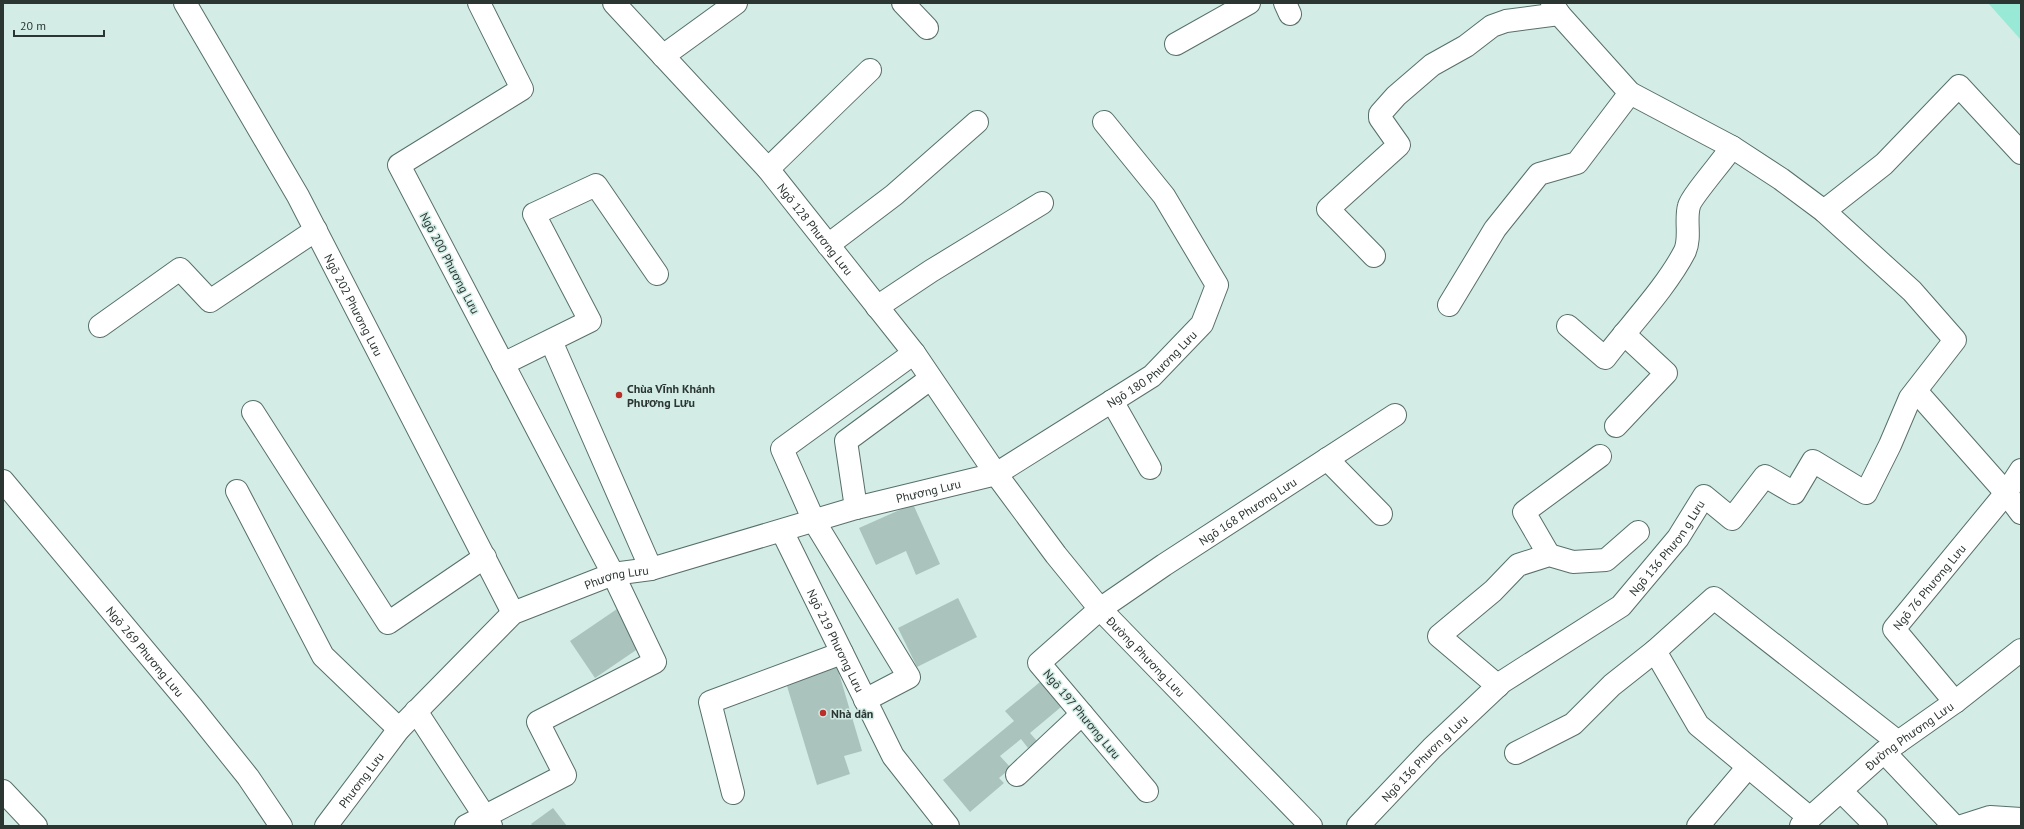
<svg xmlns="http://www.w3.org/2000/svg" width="2024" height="829" viewBox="0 0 2024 829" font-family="'PT Sans',sans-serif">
	<rect width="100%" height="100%" fill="#d3ede6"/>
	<path fill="#98e9d5" d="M1988,3H2021V40Z"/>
	<g fill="#aac3bc">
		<path d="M913,504L940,564L916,575L906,551L876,565L859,528Z"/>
		<path d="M958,598L977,637L917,667L898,628Z"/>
		<path d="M617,609L642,646L595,678L570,641Z"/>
		<path d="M835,660L862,751L844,756L850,774L817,785L784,676Z"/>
		<path d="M1040,682L1061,707L1030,733L1037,741L1028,748L1021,739L1000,756L1011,768L999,778L1004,783L970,812L943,780L1014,721L1005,711Z"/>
		<path d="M553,808L567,826H533L531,824Z"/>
	</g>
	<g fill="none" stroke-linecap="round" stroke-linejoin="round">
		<defs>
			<g id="minor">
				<path id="s1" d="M185,3L298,196L513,613"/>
				<path id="s2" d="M614,3L768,169L914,353L996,474L1056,555L1100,609L1311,826"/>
				<path d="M903,3L927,28"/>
				<path d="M1285,3L1290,14"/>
				<path d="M1176,44L1249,3"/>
				<path d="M663,56L736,3"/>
				<path d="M768,169L870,70"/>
				<path d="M1824,211L1884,164L1959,86L2021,153"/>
				<path d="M828,245L894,195L977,122"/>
				<path d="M1374,256L1328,209L1399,145L1380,118V114L1396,96L1432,65L1466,46L1492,26L1506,21L1559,14"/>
				<path d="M1449,305L1495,229L1539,174L1577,163L1630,93"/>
				<path d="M877,307L931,271L1042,203"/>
				<path d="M100,326L180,269L210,301L316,230"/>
				<path d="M1568,326L1605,358C1630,325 1666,288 1685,251C1691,237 1685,220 1689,206C1691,197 1725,158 1732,147"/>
				<path d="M551,341L651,569"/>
				<path d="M503,364L590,321L534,214L596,185L657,274"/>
				<path d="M1916,391L2006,493L2021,513"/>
				<path d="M1112,401L1150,468"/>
				<path d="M253,412L388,623L485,557"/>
				<path d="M1616,426L1666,373L1624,334"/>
				<path d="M1327,459L1381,514"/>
				<path id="s3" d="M3,481L192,707L248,777L281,826"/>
				<path d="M237,491L323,656L399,729"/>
				<path d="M856,508L846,441L930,379"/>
				<path id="s4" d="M782,531L893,756L948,826"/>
				<path d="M1549,555L1524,512L1600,456"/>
				<path d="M1655,651L1698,725L1810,818"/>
				<path d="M1498,686L1439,636L1493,591L1518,565L1549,555L1573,562L1606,560L1638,532"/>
				<path d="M865,700L909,677L814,521L782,449L914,353"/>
				<path id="s5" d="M1955,702L1894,629L2006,493L2021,470"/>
				<path d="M416,711L491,826"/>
				<path d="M1884,752L1954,826"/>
				<path d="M1516,753L1573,724L1612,685L1655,651L1714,598L1898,742"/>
				<path d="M1017,775L1082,714"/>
				<path d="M3,791L36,826"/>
				<path id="s6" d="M1147,791L1039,663L1100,609L1164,565L1395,415"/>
				<path d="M1841,791L1876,826"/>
				<path d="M733,793L710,702L842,653"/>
				<path id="s7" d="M326,826L399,729L513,613L613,574L651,569L856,508L996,474L1152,376L1202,324L1217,285L1164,196L1104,122"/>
				<path d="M466,826L565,775L538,722L655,662L613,574L399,165L522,89L479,3"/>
				<path id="s8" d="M1358,826L1432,748L1502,682L1621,606L1678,538L1704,496L1732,519L1765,476L1794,493L1813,461L1866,493L1890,445L1910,398L1955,340L1912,291L1824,211L1781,179L1732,147L1630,93L1559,14L1552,3"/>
				<path d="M1698,826L1748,767"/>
				<path id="s9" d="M1801,826L1884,752L1955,702L2021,650"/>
				<path d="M1962,826L1990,817L2021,819"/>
			</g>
		</defs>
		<use href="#minor" stroke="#586f69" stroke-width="24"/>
		<use href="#minor" stroke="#fff" stroke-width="22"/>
	</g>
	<g fill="#bc2e2a" stroke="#d3ede6" stroke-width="1.5">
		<circle cx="619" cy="395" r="4"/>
		<circle cx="823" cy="713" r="4"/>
	</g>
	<g text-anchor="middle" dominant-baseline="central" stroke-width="3" stroke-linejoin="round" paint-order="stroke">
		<g font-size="12" fill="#2b3532" stroke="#d3ede6">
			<text stroke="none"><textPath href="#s2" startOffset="303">Ngõ 128 Phương Lưu</textPath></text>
			<text transform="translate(450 263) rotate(62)">Ngõ 200 Phương Lưu</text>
			<text stroke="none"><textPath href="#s1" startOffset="346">Ngõ 202 Phương Lưu</textPath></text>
			<text stroke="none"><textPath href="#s7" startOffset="976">Ngõ 180 Phương Lưu</textPath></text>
			<text stroke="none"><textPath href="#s7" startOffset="718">Phương Lưu</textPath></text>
			<text stroke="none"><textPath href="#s6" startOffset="426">Ngõ 168 Phương Lưu</textPath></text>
			<text stroke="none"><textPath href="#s8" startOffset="419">Ngõ 136 Phươn g Lưu</textPath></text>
			<text stroke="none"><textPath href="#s7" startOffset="394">Phương Lưu</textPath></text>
			<text stroke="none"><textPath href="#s5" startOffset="150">Ngõ 76 Phương Lưu</textPath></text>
			<text stroke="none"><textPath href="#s4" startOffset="122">Ngõ 219 Phương Lưu</textPath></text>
			<text stroke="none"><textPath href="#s3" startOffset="222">Ngõ 269 Phương Lưu</textPath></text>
			<text stroke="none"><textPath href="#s2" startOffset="844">Đường Phương Lưu</textPath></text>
			<text transform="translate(1082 714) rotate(50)">Ngõ 197 Phương Lưu</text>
			<text stroke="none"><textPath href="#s9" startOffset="141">Đường Phương Lưu</textPath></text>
			<text stroke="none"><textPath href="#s8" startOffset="95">Ngõ 136 Phươn g Lưu</textPath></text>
			<text stroke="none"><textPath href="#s7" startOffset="58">Phương Lưu</textPath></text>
		</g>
		<g font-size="12" font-weight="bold" fill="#2b3532" stroke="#d3ede6" text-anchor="start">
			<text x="627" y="388">Chùa Vĩnh Khánh<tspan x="627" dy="14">Phương Lưu</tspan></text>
			<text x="831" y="713">Nhà dân</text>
		</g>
	</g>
	<rect width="2024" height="829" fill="none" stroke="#2b3532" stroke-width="8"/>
	<path d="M14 30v6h90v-6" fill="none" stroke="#2b3532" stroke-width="2"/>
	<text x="20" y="30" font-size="12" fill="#2b3532" stroke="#d3ede6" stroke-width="3" paint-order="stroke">20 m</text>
</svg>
